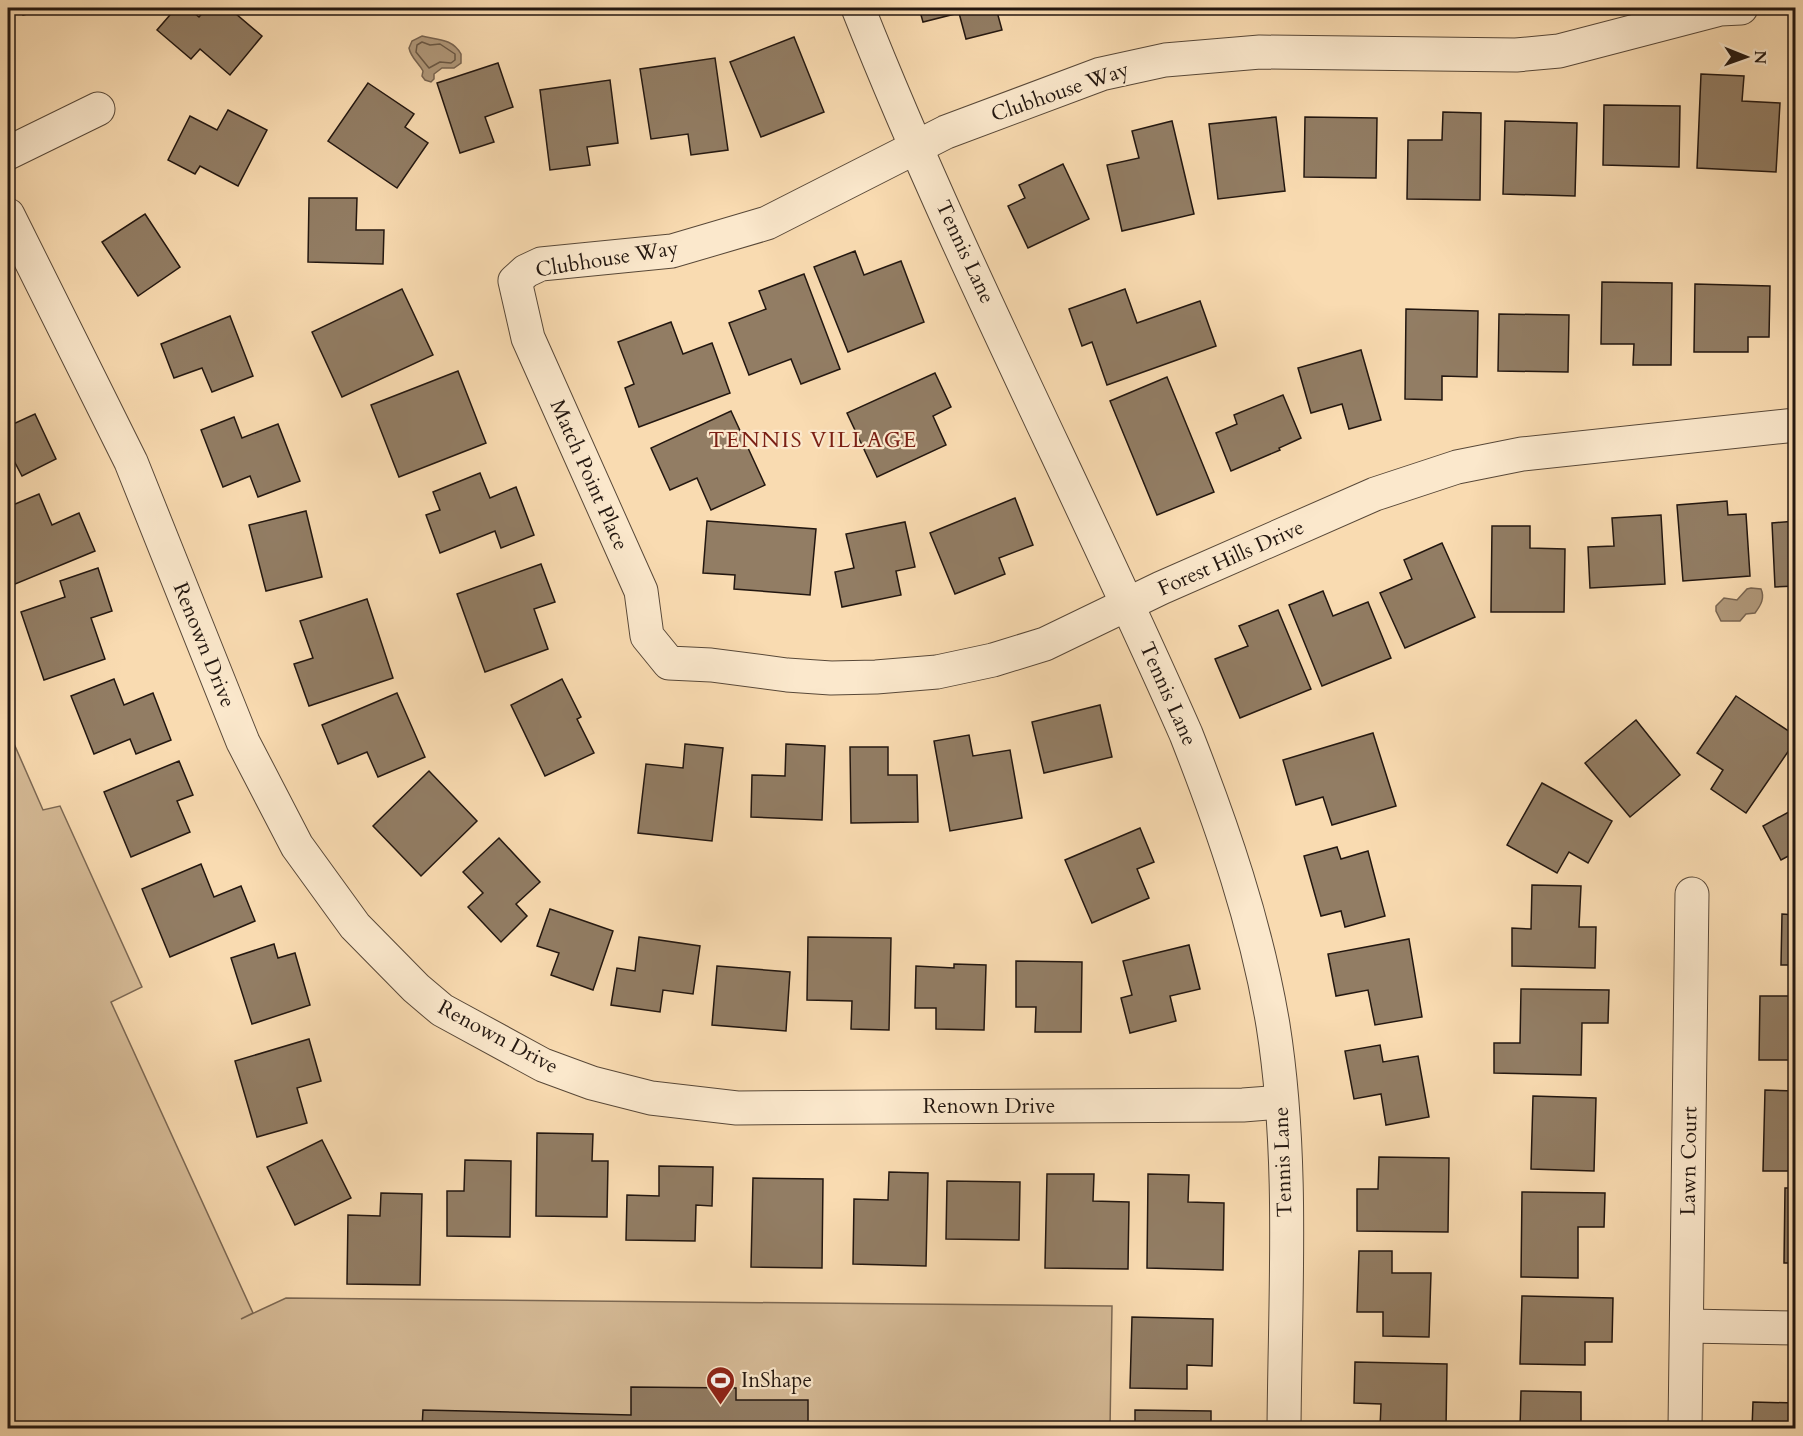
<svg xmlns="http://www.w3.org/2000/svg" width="1803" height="1436" viewBox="0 0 1803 1436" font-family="Cardo,serif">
	<rect width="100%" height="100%" fill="#f9dbb1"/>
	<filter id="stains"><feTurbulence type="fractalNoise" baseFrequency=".00333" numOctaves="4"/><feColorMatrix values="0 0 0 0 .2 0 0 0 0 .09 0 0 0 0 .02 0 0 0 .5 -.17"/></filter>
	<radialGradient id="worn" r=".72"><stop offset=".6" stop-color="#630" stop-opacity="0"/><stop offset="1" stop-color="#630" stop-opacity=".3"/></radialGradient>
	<path fill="#d5ba96" stroke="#7c6853" stroke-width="1.5" d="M8,730L43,810L60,806L142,987L111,1002L253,1313L241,1319L286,1298L1112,1306L1110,1428H8Z"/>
	<g fill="#b0987a" stroke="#786450" stroke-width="1.5">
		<path d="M422,36C437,40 452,38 461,54V63L454,68H442L434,74V79L431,82L425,80L422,76L423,71C418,62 411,58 409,48L412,41Z"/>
		<path d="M1751,588L1761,589C1765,598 1761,605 1755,613L1746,614L1740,621H1721L1716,611V606L1724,598L1737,600L1747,589Z"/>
	</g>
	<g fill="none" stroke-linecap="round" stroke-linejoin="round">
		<path stroke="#6a5845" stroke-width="1.5" d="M422,42L430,45L440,44L455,54V60L451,63L440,62L429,68L416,52L417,45Z"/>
	</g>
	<g fill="#927d64" stroke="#231710" stroke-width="1.5">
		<path d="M20,8H50L23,15Z"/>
		<path d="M176,8H188L199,17L207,8H229L262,36L230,75L200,49L191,59L157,30Z"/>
		<path d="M919,8H996L1002,30L966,39L959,13L923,22Z"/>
		<path d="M794,37L824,112L761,137L730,62Z"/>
		<path d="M715,58L728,150L691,155L688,134L651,139L640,69Z"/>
		<path d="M498,63L513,107L485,117L494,142L460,153L437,83Z"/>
		<path d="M1701,74L1744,76L1742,101L1780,103L1776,172L1697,168Z"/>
		<path d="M610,80L618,143L587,147L590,165L550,170L540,90Z"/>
		<path d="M368,83L414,114L405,127L428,143L397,188L328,141Z"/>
		<path d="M1604,105L1680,106L1679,167L1603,165Z"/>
		<path d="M228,110L267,130L238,186L200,166L195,174L168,160L190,116L217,130Z"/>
		<path d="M1443,112L1481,113L1480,200L1407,199L1408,140H1442Z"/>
		<path d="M1276,117L1285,191L1218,199L1209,124Z"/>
		<path d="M1305,117L1377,118L1376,178L1304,177Z"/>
		<path d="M1172,121L1194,214L1122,231L1107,165L1139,158L1132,131Z"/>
		<path d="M1505,121L1577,123L1575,196L1503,194Z"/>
		<path d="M1063,164L1089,219L1028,248L1008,206L1025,198L1019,185Z"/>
		<path d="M309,198H357L356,230H384L383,264L308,262Z"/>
		<path d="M145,214L180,267L138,296L102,242Z"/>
		<path d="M855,251L864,275L901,261L924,322L848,352L814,267Z"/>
		<path d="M804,274L840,369L801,384L791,359L749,375L729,323L766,309L759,291Z"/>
		<path d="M1602,282L1672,283L1671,365H1633L1634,344H1601Z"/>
		<path d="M1695,284L1770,286L1769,337H1748V352H1694Z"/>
		<path d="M402,289L433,355L342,397L312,332Z"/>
		<path d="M1125,289L1137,323L1200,301L1216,346L1107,385L1092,342L1082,346L1069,309Z"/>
		<path d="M1406,309L1478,311L1477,377L1442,376V400L1405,399Z"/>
		<path d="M1499,314L1569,315L1568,372L1498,371Z"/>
		<path d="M230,316L253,376L212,392L202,368L174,378L161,344Z"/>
		<path d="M671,322L683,354L712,343L730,393L639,427L625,388L634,384L618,342Z"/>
		<path d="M1361,350L1381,420L1349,429L1342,404L1311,413L1298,368Z"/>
		<path d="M458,371L486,443L399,477L371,405Z"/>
		<path d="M935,373L951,407L933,416L946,445L877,477L847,413Z"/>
		<path d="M1167,377L1214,492L1157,515L1110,401Z"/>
		<path d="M1283,395L1301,438L1279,448L1280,450L1231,471L1216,433L1237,424L1234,415Z"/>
		<path d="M731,411L765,485L711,510L697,478L670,490L651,448Z"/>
		<path d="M35,414L56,459L22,476L13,459L8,461V423L9,426Z"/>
		<path d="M234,417L242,438L278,424L300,481L258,497L250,476L223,487L201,430Z"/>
		<path d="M480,473L490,498L516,487L534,535L501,548L495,531L440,553L426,515L440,510L433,492Z"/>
		<path d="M39,494L52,525L79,513L95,551L8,587V507Z"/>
		<path d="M1015,498L1033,545L999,558L1005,574L955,594L930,533Z"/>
		<path d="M1727,501L1728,515L1746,514L1750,576L1683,581L1677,505Z"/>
		<path d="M306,511L322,577L266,591L249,525Z"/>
		<path d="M1661,515L1665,584L1590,588L1588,547L1614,546L1612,518Z"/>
		<path d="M707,521L816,529L810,595L734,589L735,575L703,573Z"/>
		<path d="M1796,521V586L1775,587L1772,523Z"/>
		<path d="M905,522L915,567L896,571L901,595L842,607L835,572L854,568L846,534Z"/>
		<path d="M1492,526H1530V548L1565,549L1564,612H1491Z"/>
		<path d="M1442,543L1475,617L1405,648L1380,593L1412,579L1404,560Z"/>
		<path d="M541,564L555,602L534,609L548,649L485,672L457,594Z"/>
		<path d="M98,568L112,611L91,618L105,659L44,680L21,612L65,597L60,581Z"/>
		<path d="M1323,591L1333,616L1368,602L1391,658L1322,686L1289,605Z"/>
		<path d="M367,599L393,678L309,706L294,664L313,658L300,621Z"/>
		<path d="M1278,610L1311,689L1240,718L1215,659L1248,646L1239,626Z"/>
		<path d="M114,679L124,705L153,693L171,740L136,754L130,739L94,754L71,696Z"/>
		<path d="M562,679L581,717L577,719L594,753L545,776L511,705Z"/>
		<path d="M397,693L425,757L378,777L367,752L338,764L322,725Z"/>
		<path d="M1736,696L1796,736V740L1746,813L1711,789L1723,770L1697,753Z"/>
		<path d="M1100,705L1112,757L1044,773L1032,722Z"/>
		<path d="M1636,720L1680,775L1630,817L1585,763Z"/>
		<path d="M1373,733L1396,806L1332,825L1323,797L1296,805L1283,760Z"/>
		<path d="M969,735L973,756L1010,750L1022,818L950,831L934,741Z"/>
		<path d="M685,744L723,748L712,841L638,833L646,764L683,768Z"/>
		<path d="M786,744L825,746L822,820L751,817L752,775L785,776Z"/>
		<path d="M850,747H888V775H917L918,822L851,823Z"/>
		<path d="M179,761L193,795L177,801L190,832L131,857L104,792Z"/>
		<path d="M429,771L477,821L421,876L373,826Z"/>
		<path d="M1542,783L1612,821L1588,863L1569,852L1557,873L1507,845Z"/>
		<path d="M1796,808V852L1781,860L1763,826Z"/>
		<path d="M1140,828L1154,862L1137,869L1149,898L1092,923L1065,860Z"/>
		<path d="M499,838L540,882L516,904L527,916L501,942L468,907L483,893L463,872Z"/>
		<path d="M1337,847L1341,859L1368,851L1385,916L1345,927L1341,911L1321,916L1304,856Z"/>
		<path d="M201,864L214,897L241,886L255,921L170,957L142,889Z"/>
		<path d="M1532,885L1581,886L1579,927H1596L1595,968L1512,966V928L1531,929Z"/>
		<path d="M550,909L613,931L593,990L551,975L559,953L537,946Z"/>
		<path d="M1782,914L1796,915V965H1781Z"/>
		<path d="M639,937L700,946L693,994L663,990L660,1012L611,1005L617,968L635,971Z"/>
		<path d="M808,937L891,938L889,1030L851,1029L852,1001L807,1000Z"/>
		<path d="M1409,939L1422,1017L1375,1025L1368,990L1336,996L1328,954Z"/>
		<path d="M274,944L278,958L295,953L310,1005L252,1024L231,958Z"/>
		<path d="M1189,945L1200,989L1170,996L1176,1021L1130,1033L1121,998L1132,995L1123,961Z"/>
		<path d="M1016,961L1082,962L1081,1032H1035L1036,1007H1016Z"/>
		<path d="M954,964L986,965L984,1030L936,1029V1008H915L916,966L954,968Z"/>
		<path d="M717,966L790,972L786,1031L712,1025Z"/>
		<path d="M1521,989L1609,990L1608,1023H1582L1581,1075L1494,1073V1043H1520Z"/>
		<path d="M1760,996H1796V1060H1759Z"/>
		<path d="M309,1039L321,1081L297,1088L307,1123L257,1137L235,1061Z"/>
		<path d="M1380,1045L1383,1062L1418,1056L1429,1117L1386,1125L1381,1094L1354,1099L1345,1051Z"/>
		<path d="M1765,1090L1796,1091V1171H1763Z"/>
		<path d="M1533,1096L1596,1098L1594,1171L1531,1169Z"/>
		<path d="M537,1133L593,1134L592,1161H608L607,1217L536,1216Z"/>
		<path d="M322,1140L351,1198L295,1225L267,1167Z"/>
		<path d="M1379,1157L1449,1158L1448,1232L1357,1231V1189H1378Z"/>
		<path d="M465,1160L511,1161L510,1237L447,1236V1191H464Z"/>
		<path d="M659,1166L713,1167L712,1206L696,1205L695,1241L626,1240L627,1195L659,1196Z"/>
		<path d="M889,1172L928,1173L926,1266L853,1264L854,1199L888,1200Z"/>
		<path d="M1047,1174H1094L1093,1201L1129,1202L1128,1269L1045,1268Z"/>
		<path d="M1148,1174L1189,1175L1188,1202L1224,1203L1223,1270L1147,1268Z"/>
		<path d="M753,1178L823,1179L822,1268L751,1267Z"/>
		<path d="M947,1181L1020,1182L1019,1240L946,1239Z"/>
		<path d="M1785,1188H1796V1263H1784Z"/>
		<path d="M1522,1192L1605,1193L1604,1227H1578V1278L1521,1277Z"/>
		<path d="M381,1193L422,1194L420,1285L347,1284L348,1215L380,1216Z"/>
		<path d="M1359,1251H1392V1273H1431L1429,1337L1383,1336V1312H1357Z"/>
		<path d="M1522,1296L1613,1298L1612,1342H1585V1365L1520,1364Z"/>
		<path d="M1132,1317L1213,1319L1212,1366L1187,1365V1389L1130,1388Z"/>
		<path d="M1355,1362L1447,1364L1446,1428H1380L1381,1404L1354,1403Z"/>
		<path d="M631,1387L736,1388V1400H808V1428H422L423,1410L631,1415Z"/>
		<path d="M1521,1391L1581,1392V1428H1520Z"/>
		<path d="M1753,1402L1796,1403V1428H1752Z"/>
		<path d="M1135,1410L1211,1411V1428H1135Z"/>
	</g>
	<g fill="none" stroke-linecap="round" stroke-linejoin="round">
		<defs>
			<g id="minor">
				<path d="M858,8C956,255 1079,491 1186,734C1223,828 1256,924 1273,1025C1294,1158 1285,1295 1284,1428"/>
				<path d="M1741,8L1720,9L1559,51L1516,55L1260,52L1165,60L1101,74L946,132L767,223L672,251L541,264L526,271L515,281L528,338L641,591L647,636L669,663L711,665L787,675L831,678L876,677L937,672L993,660L1045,644L1161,588L1375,494L1457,467L1522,454L1796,425"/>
				<path d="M8,153L98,109"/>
				<path d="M8,215L131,462L243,742L297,846L355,926L416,988L442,1010L543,1065L592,1083L651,1098L737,1108L1243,1105L1281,1102"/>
				<path d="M1687,1326L1796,1328"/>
				<path d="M1685,1428L1692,894"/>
			</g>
		</defs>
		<use href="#minor" stroke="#584838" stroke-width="35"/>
		<use href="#minor" stroke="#fbe8cc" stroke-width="33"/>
	</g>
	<defs>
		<symbol id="stadium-pin" viewBox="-11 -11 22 30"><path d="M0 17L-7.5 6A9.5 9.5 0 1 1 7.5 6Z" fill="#8f2418" stroke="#fbe8cc"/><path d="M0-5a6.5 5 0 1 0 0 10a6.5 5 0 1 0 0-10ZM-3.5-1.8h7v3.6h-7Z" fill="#fff"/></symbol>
	</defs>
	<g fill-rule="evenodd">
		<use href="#stadium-pin" x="704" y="1364" width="33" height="45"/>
	</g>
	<g text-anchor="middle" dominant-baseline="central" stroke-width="4.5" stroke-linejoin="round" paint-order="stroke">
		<g font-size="21" fill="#231710" stroke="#fbe8cc">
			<text transform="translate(1060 92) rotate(-19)">Clubhouse Way</text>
			<text transform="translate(965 252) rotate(65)">Tennis Lane</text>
			<text transform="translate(607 259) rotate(-9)">Clubhouse Way</text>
			<text transform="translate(589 475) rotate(66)">Match Point Place</text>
			<text transform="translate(1231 558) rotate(-24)">Forest Hills Drive</text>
			<text transform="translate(204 645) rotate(68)">Renown Drive</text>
			<text transform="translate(1168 694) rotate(66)">Tennis Lane</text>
			<text transform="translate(498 1037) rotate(28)">Renown Drive</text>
			<text x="989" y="1106">Renown Drive</text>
			<text transform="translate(1689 1161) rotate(-89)">Lawn Court</text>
			<text transform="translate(1283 1162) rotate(-92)">Tennis Lane</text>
		</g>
		<g font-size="21" fill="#231710" stroke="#fbe8cc" text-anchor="start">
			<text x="741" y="1380">InShape</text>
		</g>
		<g font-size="22" letter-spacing="1.5" fill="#7a1f14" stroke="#fbe8cc">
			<text x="813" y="440">TENNIS VILLAGE</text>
		</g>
	</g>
	<rect width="1803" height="1436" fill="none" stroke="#f9dbb1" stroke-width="30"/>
	<rect x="9" y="9" width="1785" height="1418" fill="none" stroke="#231710" stroke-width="3"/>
	<rect x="15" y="15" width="1773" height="1406" fill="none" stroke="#231710" stroke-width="1.5"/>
	<g transform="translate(1746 57) rotate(91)" stroke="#fbe8cc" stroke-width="4.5" paint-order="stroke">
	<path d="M0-4.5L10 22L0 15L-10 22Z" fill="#231710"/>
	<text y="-9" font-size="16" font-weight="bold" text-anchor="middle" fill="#231710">N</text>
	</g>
	<rect width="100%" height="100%" filter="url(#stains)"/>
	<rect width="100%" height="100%" fill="url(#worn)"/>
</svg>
